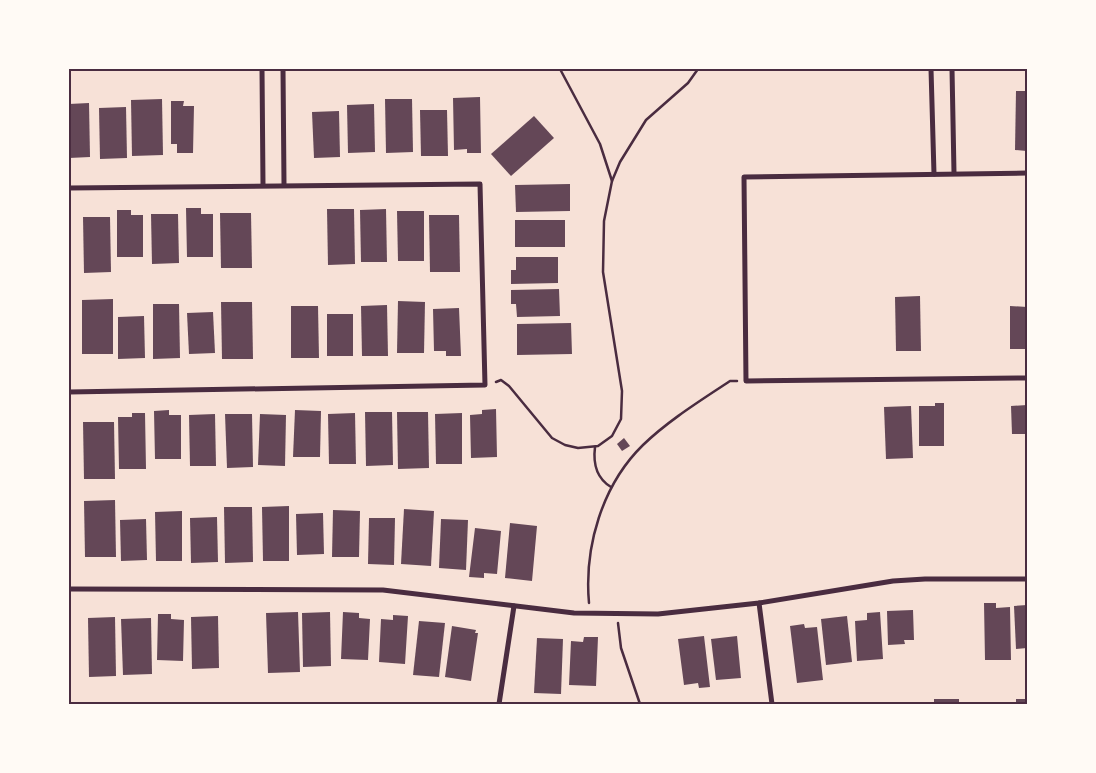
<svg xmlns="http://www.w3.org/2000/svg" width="1096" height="773" viewBox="0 0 1096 773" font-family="Signika,sans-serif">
	<rect width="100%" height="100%" fill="#f7e1d7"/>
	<g fill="#644757">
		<path d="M1016,91H1027V151L1015,150Z"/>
		<path d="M480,97L481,153H467V149L454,150L453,98Z"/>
		<path d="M162,99L163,155L132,156L131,100Z"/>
		<path d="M385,99H412L413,152L386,153Z"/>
		<path d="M171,101H184L183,106H194L193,153H177V144H171Z"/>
		<path d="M89,103L90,157L69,158V104Z"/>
		<path d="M374,104L375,152L348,153L347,105Z"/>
		<path d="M126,107L127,158L100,159L99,108Z"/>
		<path d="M420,110H447L448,156H421Z"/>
		<path d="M339,111L340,157L314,158L312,112Z"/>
		<path d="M534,116L554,138L511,176L491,154Z"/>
		<path d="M570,184V211L516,212L515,185Z"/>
		<path d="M186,208H201V214H213V257H187Z"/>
		<path d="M327,209H354L355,264L328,265Z"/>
		<path d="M386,209L387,262H361L360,210Z"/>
		<path d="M117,210H131V215H143V257H117Z"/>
		<path d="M397,211H424V261H398Z"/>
		<path d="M220,213H251L252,268H221Z"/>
		<path d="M151,214H178L179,263L152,264Z"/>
		<path d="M429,215H459L460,272H430Z"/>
		<path d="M83,217H110L111,272L84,273Z"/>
		<rect x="515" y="220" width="50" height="27"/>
		<path d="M516,257H558V283L511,284V270H516Z"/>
		<path d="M559,289L560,316L517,317L516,304H511V290Z"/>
		<path d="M920,296L921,351H896L895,297Z"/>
		<path d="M113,299V354H82V300Z"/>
		<path d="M398,301L425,302L424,353H397Z"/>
		<path d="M221,302H252L253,359H222Z"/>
		<path d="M153,304H179L180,358L153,359Z"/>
		<path d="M387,305L388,356H362L361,306Z"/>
		<path d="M291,306H318L319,358H291Z"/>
		<path d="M1010,306L1027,307V349H1010Z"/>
		<path d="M459,308L461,356H446V351H434L433,309Z"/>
		<path d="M213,312L215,353L189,354L187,313Z"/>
		<rect x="327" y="314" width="26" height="42"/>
		<path d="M144,316L145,358L118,359V317Z"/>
		<path d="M571,323L572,354L517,355V324Z"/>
		<path d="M935,403H944V446H919V406H935Z"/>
		<path d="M1027,405V434H1012L1011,406Z"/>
		<path d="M911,406L913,458L886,459L884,407Z"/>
		<path d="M496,409L497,457L471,458L470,415L482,414V410Z"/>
		<path d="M169,410V415H181V459H155L154,411Z"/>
		<path d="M295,410L321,411L320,457H293Z"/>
		<path d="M365,412H392L393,465L366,466Z"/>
		<path d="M397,412H428L429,468L398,469Z"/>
		<path d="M132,413H145L146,469H119L118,417H132Z"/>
		<path d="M355,413L356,464H329L328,414Z"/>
		<path d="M462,413V464H436L435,414Z"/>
		<path d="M215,414L216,466H190L189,415Z"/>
		<path d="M225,414H252L253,467L227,468Z"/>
		<path d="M260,414L286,415L285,466L258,465Z"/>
		<path d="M83,422H114L115,479H84Z"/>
		<path d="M624,438L630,446L622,451L617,444Z"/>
		<path d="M115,500L116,557H85L84,501Z"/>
		<path d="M289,506V561H263L262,507Z"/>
		<path d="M224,507H252L253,562L225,563Z"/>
		<path d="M404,509L434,511L431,566L401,564Z"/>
		<path d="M333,510L360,511L359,557H332Z"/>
		<path d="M182,511V561H156L155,512Z"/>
		<path d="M323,513L324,554L297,555L296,514Z"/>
		<path d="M217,517L218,562L191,563L190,518Z"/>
		<path d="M369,518H395L394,565L368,564Z"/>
		<path d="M146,519L147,560L121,561L120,520Z"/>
		<path d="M441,519L468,520L466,570L439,568Z"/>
		<path d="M510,523L537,526L532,581L505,578Z"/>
		<path d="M475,528L501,531L497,574L484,573V578L469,577Z"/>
		<path d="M984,603H996V608L1010,607L1011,660H985Z"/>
		<path d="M1027,605V648L1016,649L1014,606Z"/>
		<path d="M913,610L914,640H904L905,644L888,645L887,611Z"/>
		<path d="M298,612L300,672L268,673L266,613Z"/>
		<path d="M330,612L331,666L303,667L302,613Z"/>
		<path d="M343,612L359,613V618L370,619L368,660L341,659Z"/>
		<path d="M880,612L883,659L857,661L855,621L867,620V613Z"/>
		<path d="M158,614H171V619L184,620L183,661L157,660Z"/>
		<path d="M393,615L408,616L405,664L379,662L381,619L393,620Z"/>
		<path d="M218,616L219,668L192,669L191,617Z"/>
		<path d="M847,616L852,662L826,665L821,619Z"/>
		<path d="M115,617L116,676L89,677L88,618Z"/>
		<path d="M151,618L152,674L123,675L121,619Z"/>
		<path d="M419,621L445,623L439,677L413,675Z"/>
		<path d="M804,624L805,628L817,627L823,680L797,683L790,626Z"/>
		<path d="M452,626L476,630L475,633H478L471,681L445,677Z"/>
		<path d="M704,636L710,687L699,688L698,683L684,685L678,639Z"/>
		<path d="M737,636L741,678L716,680L711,639Z"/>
		<path d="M584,637H598L596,686L569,685L571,641L583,642Z"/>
		<path d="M537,638L563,639L561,694L534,693Z"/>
		<rect x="934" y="699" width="25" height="5"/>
		<rect x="1016" y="699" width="11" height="5"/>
	</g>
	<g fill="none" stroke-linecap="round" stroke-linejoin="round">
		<g stroke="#4a2c40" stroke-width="2.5">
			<path d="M612,181L620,162L646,120L688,83L698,69"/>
			<path d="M496,382L501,380L509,386L552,438L565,445L578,448L598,446L612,436L621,419L622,391L603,272L604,221L612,181L600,144L560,69"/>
			<path d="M595,447C593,463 596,478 611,487"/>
			<path d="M589,603C584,547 602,485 643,445C669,420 700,401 730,381H737"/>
			<path d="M618,623L621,648L640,704"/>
		</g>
		<g stroke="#4a2c40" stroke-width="5">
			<path d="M262,69L263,185"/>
			<path d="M283,69L284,184"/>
			<path d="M931,69L934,174"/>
			<path d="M952,69L954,173"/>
			<path d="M1027,173L744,177L746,381L1027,378"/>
			<path d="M69,188L480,184L485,385L69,392"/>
			<path d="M69,589L383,590L574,613L658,614L759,603L893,581L925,579H1027"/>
			<path d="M759,603L772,704"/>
			<path d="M499,704L514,606"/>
		</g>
	</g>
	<rect width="1096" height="773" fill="none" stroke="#fffaf5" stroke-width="140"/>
	<rect x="70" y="70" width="956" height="633" fill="none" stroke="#4a2c40" stroke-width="2"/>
</svg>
